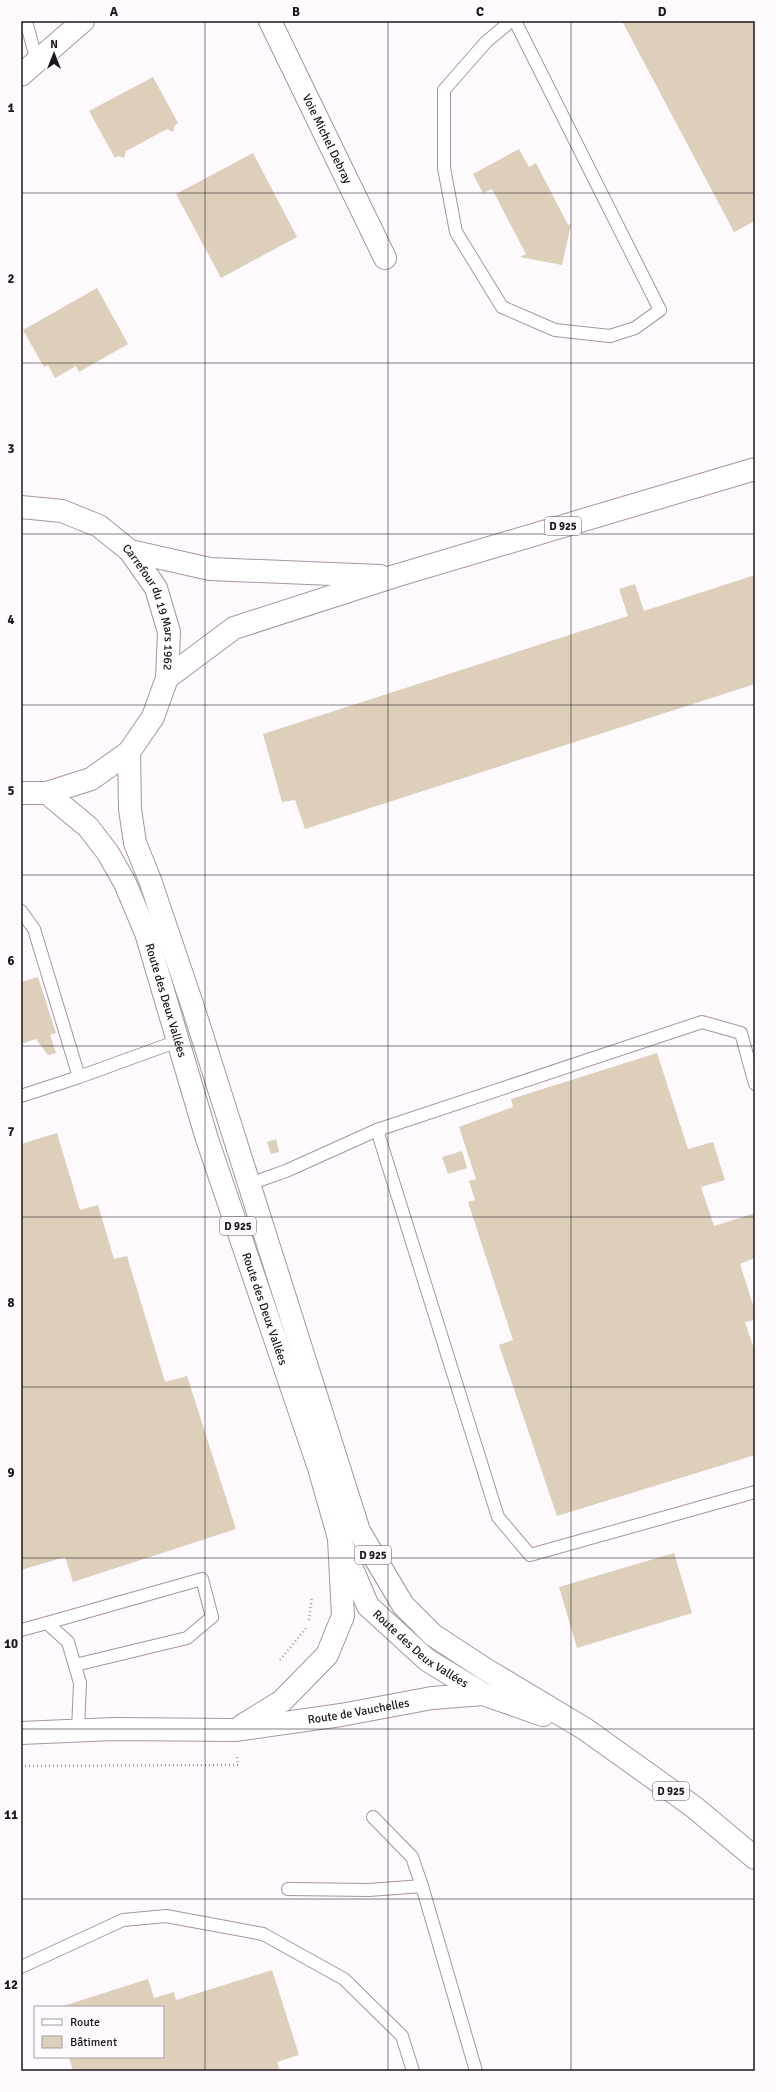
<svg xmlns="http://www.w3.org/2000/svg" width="776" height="2092" viewBox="0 0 776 2092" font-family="Signika,sans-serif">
	<rect width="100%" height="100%" fill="#fdf9fd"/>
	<g fill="#ddcfb9">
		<path d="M622,21H755V221L734,232Z"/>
		<path d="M153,77L178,123L175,125L173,132L167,129L126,151L124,158L118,156L115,158L89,111Z"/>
		<path d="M519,149L529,167L536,163L568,225L571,224L562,265L520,257L526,254L492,189L483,193L473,174Z"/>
		<path d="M253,153L297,237L221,278L176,194Z"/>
		<path d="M97,288L128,344L79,372L76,366L55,378L48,365L44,367L23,330Z"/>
		<path d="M755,575V684L305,829L295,800L282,802L263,734L628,616L619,589L635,584L644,611Z"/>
		<path d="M38,977L56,1033L50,1035L56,1053L48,1055L36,1039L21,1044V982Z"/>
		<path d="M657,1053L688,1149L713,1142L725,1180L701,1187L714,1226L755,1213V1258L740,1264L755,1311V1320L745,1322L755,1352V1455L557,1516L499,1345L513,1340L468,1202L475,1200L469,1181L476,1179L459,1127L513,1107L511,1099Z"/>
		<path d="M57,1133L80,1210L98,1205L114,1259L127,1256L165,1382L187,1376L236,1529L73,1582L65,1557L21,1570V1144Z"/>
		<path d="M276,1139L279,1152L271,1154L267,1142Z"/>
		<path d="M462,1151L467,1168L448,1174L442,1157Z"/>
		<path d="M674,1553L692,1613L577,1648L559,1587Z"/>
		<path d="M272,1970L299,2055L277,2062L280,2071H73L69,2057H163V2007H60L148,1979L154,1998L174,1992L176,2000Z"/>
	</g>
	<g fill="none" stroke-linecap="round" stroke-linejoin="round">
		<defs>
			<g id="lane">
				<path d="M26,21L37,62"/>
				<path d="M511,21L486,42L444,90V168L456,232L502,307L555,330L610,336L635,328L660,310L515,21"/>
				<path d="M21,911L34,929L79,1077"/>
				<path d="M21,1096L79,1077L178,1041"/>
				<path d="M377,1130L498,1517L530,1555L755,1492"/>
				<path d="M249,1184L286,1171L377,1130L702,1022L741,1033L755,1084"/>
				<path d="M47,1623L202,1579L212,1617L187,1638L75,1665"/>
				<path d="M21,1630L47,1623L68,1642L80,1683L78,1730"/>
				<path d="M373,1817L412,1857L422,1886"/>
				<path d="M288,1889L369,1890L422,1886L476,2071"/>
				<path d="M21,1967L123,1920L166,1916L263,1934L344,1979L402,2036L413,2071"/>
			</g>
			<g id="street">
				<path id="s1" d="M270,21L385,258"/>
				<path d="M21,75L83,21"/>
				<path d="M243,1725L282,1701L327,1655L343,1616L339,1539"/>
				<path id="s2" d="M21,1733L114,1729L235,1730L341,1715L432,1698L483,1694"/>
			</g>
			<g id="primary">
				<path id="s3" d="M21,507L62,511L99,526L130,551L156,588L169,632L167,678L153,717L129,752L91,779L47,793H21"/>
				<path d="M130,551L210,569L380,576"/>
				<path d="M167,678L234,628L395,576L755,469"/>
				<path d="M129,752L130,809L135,843L150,880L193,1007L359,1531L403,1605L433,1635L485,1669L585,1729L694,1807L755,1858"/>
				<path id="s4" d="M47,793L88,827L108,853L125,883L146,933L207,1139L319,1468L339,1538L368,1606L427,1660L483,1694L543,1715"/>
			</g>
		</defs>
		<use href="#lane" stroke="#a794a6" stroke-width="14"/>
		<use href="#street" stroke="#a794a6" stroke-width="24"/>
		<use href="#primary" stroke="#a794a6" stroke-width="24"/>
		<g stroke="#a29da2" stroke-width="2.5" stroke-dasharray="1 3" stroke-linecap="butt">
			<path d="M309,1620L312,1596"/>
			<path d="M280,1660L307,1627"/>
			<path d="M21,1766L238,1765L237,1757"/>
		</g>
		<use href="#lane" stroke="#fff" stroke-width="12"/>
		<use href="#street" stroke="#fff" stroke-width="22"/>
		<use href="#primary" stroke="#fff" stroke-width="22"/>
	</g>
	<path fill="none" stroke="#1d161d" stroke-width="1" stroke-opacity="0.55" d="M205,21V2071M388,21V2071M571,21V2071M21,193H755M21,363H755M21,534H755M21,705H755M21,875H755M21,1046H755M21,1217H755M21,1387H755M21,1558H755M21,1729H755M21,1899H755"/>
	<g text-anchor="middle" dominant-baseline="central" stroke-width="3" stroke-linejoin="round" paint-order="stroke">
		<g fill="#fdf9fd" stroke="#605a60" stroke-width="1">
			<rect x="545" y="517" width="36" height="18" rx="3"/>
			<rect x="220" y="1217" width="36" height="18" rx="3"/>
			<rect x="355" y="1546" width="36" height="18" rx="3"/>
			<rect x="653" y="1782" width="36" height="18" rx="3"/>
		</g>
		<g font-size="11" font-weight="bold" fill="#1d161d">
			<text x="563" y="526">D 925</text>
			<text x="238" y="1226">D 925</text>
			<text x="373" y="1555">D 925</text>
			<text x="671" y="1791">D 925</text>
		</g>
		<g font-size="12" fill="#1d161d" stroke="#fdf9fd">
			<text stroke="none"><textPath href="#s1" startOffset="131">Voie Michel Debray</textPath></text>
			<text stroke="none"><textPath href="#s3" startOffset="182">Carrefour du 19 Mars 1962</textPath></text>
			<text stroke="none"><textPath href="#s4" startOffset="245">Route des Deux Vallées</textPath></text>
			<text stroke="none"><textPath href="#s4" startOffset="569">Route des Deux Vallées</textPath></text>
			<text stroke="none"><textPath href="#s4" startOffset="952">Route des Deux Vallées</textPath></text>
			<text stroke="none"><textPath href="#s2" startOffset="339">Route de Vauchelles</textPath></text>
		</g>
	</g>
	<rect width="776" height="2092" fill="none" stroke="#fdf9fd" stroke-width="44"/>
	<rect x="34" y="2006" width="130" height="52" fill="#fdf9fd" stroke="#a39ea3"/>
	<rect x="42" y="2019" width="20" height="6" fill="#ffffff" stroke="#a39ea3"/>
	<text x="70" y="2026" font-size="12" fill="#1d161d">Route</text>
	<rect x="42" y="2036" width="20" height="12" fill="#ddcfb9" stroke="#a39ea3"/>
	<text x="70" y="2046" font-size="12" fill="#1d161d">Bâtiment</text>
	<g transform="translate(54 54)" stroke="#fdf9fd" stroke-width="3" paint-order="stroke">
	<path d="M0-3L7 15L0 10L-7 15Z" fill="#1d161d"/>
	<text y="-6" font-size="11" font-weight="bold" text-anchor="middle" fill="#1d161d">N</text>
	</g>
	<rect x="22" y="22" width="732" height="2048" fill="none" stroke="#1d161d" stroke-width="1.5"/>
	<g font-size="13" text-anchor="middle" font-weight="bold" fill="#1d161d">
		<text x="114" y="16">A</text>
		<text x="296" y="16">B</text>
		<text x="480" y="16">C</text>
		<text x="662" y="16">D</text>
		<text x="11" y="112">1</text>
		<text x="11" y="283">2</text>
		<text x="11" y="453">3</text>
		<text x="11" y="624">4</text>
		<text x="11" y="795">5</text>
		<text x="11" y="965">6</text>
		<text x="11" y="1136">7</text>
		<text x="11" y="1307">8</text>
		<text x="11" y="1477">9</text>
		<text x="11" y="1648">10</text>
		<text x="11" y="1819">11</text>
		<text x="11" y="1989">12</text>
	</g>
</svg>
